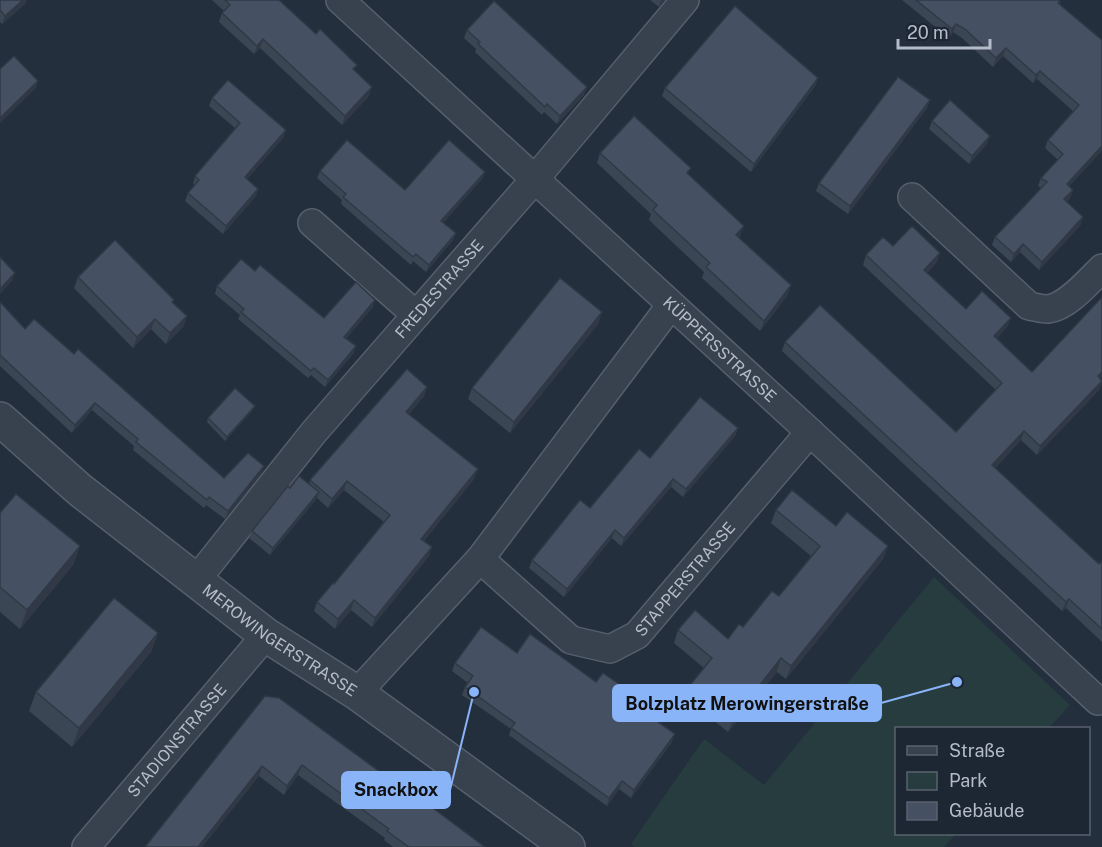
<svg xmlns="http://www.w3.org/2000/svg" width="1102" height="847" viewBox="0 0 1102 847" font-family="'Public Sans',sans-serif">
	<rect width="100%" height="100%" fill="#242f3e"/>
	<path fill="#263c3f" d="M934,577L1070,705L1049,728H896V834H956L944,847H635L631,844L704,739L764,785Z"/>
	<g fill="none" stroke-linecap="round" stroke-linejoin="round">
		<defs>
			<g id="minor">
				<path id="s1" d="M340,0L810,432L1098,701"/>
				<path d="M912,197L1029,306C1035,307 1042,309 1048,309C1067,307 1089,281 1102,268"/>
				<path d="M312,223L416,315"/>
				<path id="s2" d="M480,559L571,640L610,649L637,635L810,432"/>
				<path id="s3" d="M197,579L314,432L534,180L685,0"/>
				<path d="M357,693L480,559L671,305"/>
				<path id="s4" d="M86,847L266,635"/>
			</g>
			<g id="tertiary">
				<path id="s5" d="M0,419L80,490L266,635L357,693L568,847"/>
			</g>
		</defs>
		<use href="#minor" stroke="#565f6c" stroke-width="30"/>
		<use href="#tertiary" stroke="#565f6c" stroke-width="36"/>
		<use href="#minor" stroke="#38414e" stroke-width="27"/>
		<use href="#tertiary" stroke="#38414e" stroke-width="33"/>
	</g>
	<g fill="#3b4654">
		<path d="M0,0L26,3L2,24L0,22Z"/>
		<path d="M212,0H279L355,71L369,96L342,125L260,48L254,54L219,22L222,13L224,11Z"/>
		<path d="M650,0H665L659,7Z"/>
		<path d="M902,0H1060V4L1102,40L1070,186V198L1067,202L1083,217L1080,226L1039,270L1020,252L1011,262L992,245L995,237L1041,188L1038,186L1041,178L1058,160L1045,148L1048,140L1073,111L1037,79L1033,83L1003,56L993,67L962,38L953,32L949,38Z"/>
		<path d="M467,30L584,95L557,124L544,112L542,115L475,52L476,49L464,38Z"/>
		<path d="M818,78L815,86L751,172L662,96L665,88Z"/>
		<path d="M212,98L286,130L283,138L247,179L258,189L256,196L223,234L185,201L188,193L194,185L193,184L195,176L235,128L209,106Z"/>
		<path d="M930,100L927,108L848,214L816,191L819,183Z"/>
		<path d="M932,121L987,144L969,164L929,129Z"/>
		<path d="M600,153L689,174L740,236L739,238L791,285L787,296L760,331L702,278L704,272L649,220L651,214L597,163Z"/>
		<path d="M320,171L405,190L485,172L482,179L443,222L456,233L453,240L426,272L413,261L411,265L341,204L342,200L317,178Z"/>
		<path d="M893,246L937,262L927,273L966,309L1011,318L1007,327L997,338L1032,372L1101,379L1102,381L1099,390L1037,455L1021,440L995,468L1099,564L1102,561V642L1066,608L1062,611L782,351L785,342L956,432L996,390L863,265L866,255Z"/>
		<path d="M255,271L324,318L373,307L346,338L356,346L353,354L325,387L311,375L308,378L238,319L240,315L215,294L217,286Z"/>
		<path d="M78,277L173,303L187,316L183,327L166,344L151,329L133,348L74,288Z"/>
		<path d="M0,302L25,329L74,354L224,478L264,466L261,474L225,519L206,505L204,508L133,450L134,446L92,410L72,433L0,366Z"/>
		<path d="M602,312L598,324L510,433L468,399L472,388Z"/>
		<path d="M427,387L424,396L409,414L474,479L424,541L429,556L372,627L351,610L335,629L314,611L317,602L334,584L384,522L344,490L328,508L317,498L270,555L249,538L252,531L290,488L309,484L310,480Z"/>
		<path d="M253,410L225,441L207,422L208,418Z"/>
		<path d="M738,428L735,436L683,497L671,487L621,546L612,538L564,597L529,568L532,560L650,458Z"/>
		<path d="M776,510L836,526L888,546L883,559L786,679L777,672L728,732L686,698L691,684L704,668L674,643L678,630L728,639L743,627L779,596L811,556L771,523Z"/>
		<path d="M0,513L80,546L73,565L20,629L0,612Z"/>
		<path d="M158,633L151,652L72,747L29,711L36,692Z"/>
		<path d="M517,653L596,682L623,697L672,742L631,798L619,789L607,806L509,735L511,729L462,695L465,687L468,683L452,671L455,663Z"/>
		<path d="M265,696L413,796L485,847H393L384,840L385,838L298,775L284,795L259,776L202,847H145Z"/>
	</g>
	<g fill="#303945">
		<path d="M23,0H27L26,3L2,24L5,16Z"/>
		<path d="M661,0H665L659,7Z"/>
		<path d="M956,24L953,32L949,38L952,29Z"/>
		<path d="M263,39L260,48L254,54L257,46Z"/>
		<path d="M1006,48L1003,56L993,67L996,58Z"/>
		<path d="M1040,71L1037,79L1033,83L1036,75Z"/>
		<path d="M818,78L815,86L751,172L754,164Z"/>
		<path d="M38,81L36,88L0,123V118Z"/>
		<path d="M372,87L369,96L342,125L345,116Z"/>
		<path d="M587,87L584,95L557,124L560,116Z"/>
		<path d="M930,100L927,108L848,214L850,206Z"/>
		<path d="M286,130L283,138L242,185L245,177Z"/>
		<path d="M990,136L987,144L969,164L972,156Z"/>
		<path d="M1102,146V151L1064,192L1067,184Z"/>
		<path d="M485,172L482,179L439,228L441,221Z"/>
		<path d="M258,189L256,196L223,234L226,226Z"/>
		<path d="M1073,190L1070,198L1061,208L1064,199Z"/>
		<path d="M1083,217L1080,226L1039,270L1042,262Z"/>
		<path d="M744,226L740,236L732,245L736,235Z"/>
		<path d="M456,233L453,240L426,272L429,265Z"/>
		<path d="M1023,244L1020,252L1011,262L1014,254Z"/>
		<path d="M940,253L937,262L921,280L924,270Z"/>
		<path d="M15,273L12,281L0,294V289Z"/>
		<path d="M791,285L787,296L760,331L764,321Z"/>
		<path d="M375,300L373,307L342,344L344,337Z"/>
		<path d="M602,312L598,324L510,433L514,422Z"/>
		<path d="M187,316L183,327L166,344L170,333Z"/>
		<path d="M1011,318L1007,327L991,345L994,336Z"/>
		<path d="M155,319L151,329L133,348L137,337Z"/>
		<path d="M356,346L353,354L325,387L328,380Z"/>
		<path d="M1102,372V377L1094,385L1098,376Z"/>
		<path d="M1102,381L1099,390L1037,455L1040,446Z"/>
		<path d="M427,387L424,396L403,421L406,412Z"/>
		<path d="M95,403L92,410L72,433L75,425Z"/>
		<path d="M255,406L253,410L225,441L227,437Z"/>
		<path d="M738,428L735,436L683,497L686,489Z"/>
		<path d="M1024,431L1021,440L989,475L992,465Z"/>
		<path d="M264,466L261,474L225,519L228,511Z"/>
		<path d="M478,469L474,479L418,548L421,539Z"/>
		<path d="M673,479L671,487L621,546L624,538Z"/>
		<path d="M347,481L344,490L328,508L332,499Z"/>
		<path d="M319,492L316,500L270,555L273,548Z"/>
		<path d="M615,530L612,538L564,597L567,589Z"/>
		<path d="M80,546L73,565L20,629L27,610Z"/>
		<path d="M888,546L883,559L786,679L791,666Z"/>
		<path d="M432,547L429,556L372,627L375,618Z"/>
		<path d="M1069,599L1066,608L1062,611L1066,602Z"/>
		<path d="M354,600L351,610L335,629L338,619Z"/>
		<path d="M158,633L151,652L72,747L79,728Z"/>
		<path d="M781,658L777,672L728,732L733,719Z"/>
		<path d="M675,734L672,742L631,798L634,790Z"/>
		<path d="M302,765L298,775L284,795L287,786Z"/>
		<path d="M262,766L259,776L202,847H198Z"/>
		<path d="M622,781L619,789L607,806L609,798Z"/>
	</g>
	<g fill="#455162" stroke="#303945" stroke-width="1.5">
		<path d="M0,0H23L5,16L0,10Z"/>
		<path d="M225,0H279L316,34L320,29L357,65L353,69L372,87L345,116L263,39L257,46L222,13L230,5Z"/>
		<path d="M916,0H1060L1058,3L1102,40V146L1067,184L1073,190L1064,199L1083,217L1042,262L1023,244L1014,254L995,237L1047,182L1041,178L1063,154L1048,140L1079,105L1040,71L1036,75L1006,48L996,58L965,29L956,24L952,29Z"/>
		<path d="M494,1L587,87L560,116L547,104L545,107L478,44L480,42L467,30Z"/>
		<path d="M735,6L818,78L754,164L665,88Z"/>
		<path d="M14,56L38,81L0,118V69Z"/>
		<path d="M898,77L930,100L850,206L819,183Z"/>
		<path d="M228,80L286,130L245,177L258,189L226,226L188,193L199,180L195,176L240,123L212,98Z"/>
		<path d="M950,100L990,136L972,156L932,121Z"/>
		<path d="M634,116L691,168L687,173L744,226L736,235L791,285L764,321L706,267L710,263L653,210L657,205L600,153Z"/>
		<path d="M347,140L405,190L449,140L485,172L441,221L456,233L429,265L416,254L413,257L343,197L346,194L320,171Z"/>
		<path d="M912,226L940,253L924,270L966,309L982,291L1011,318L994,336L1032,372L1102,297V372L1098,376L1102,381L1040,446L1024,431L992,465L1099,564L1102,561V629L1069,599L1066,602L785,342L820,305L956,432L1002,383L866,255L883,237L893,246Z"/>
		<path d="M115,240L174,300L172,302L187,316L170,333L155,319L137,337L78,277Z"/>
		<path d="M0,257L15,273L0,289Z"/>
		<path d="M241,259L255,271L260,265L324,318L356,282L375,300L344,337L356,346L328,380L314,368L311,371L241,312L244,309L217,286Z"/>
		<path d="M560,278L602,312L514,422L472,388Z"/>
		<path d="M0,302L25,329L34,319L74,354L78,349L224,478L248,453L264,466L228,511L209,497L207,500L136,442L138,439L95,403L75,425L0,355Z"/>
		<path d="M407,369L427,387L406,412L478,469L421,539L432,547L375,618L354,600L338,619L317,602L333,583L334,584L390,515L347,481L332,499L310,480Z"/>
		<path d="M235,388L255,406L227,437L208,418Z"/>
		<path d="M700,397L738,428L686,489L673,479L624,538L615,530L567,589L532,560L580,500L590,508L639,449L650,458Z"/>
		<path d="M299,476L319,492L273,548L252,531L288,486L290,488Z"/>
		<path d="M792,490L836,526L847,512L888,546L791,666L781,658L733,719L691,684L712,658L678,630L695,610L728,639L739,624L743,627L772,591L779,596L820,546L776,510Z"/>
		<path d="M16,494L80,546L27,610L0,587V513Z"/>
		<path d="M114,598L158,633L79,728L36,692Z"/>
		<path d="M481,627L517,653L530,634L596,682L603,673L626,689L621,696L675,734L634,790L622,781L609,798L511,728L515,723L465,687L473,676L455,663Z"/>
		<path d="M265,696L279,698L413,796L414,794L485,847H409L387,831L389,829L302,765L287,786L262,766L198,847H145Z"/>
	</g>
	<g text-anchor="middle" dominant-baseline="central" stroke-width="5" stroke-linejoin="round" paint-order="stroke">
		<g font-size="16" fill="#b4bcc9" stroke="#1d2633">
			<text stroke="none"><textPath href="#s3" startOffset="378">FREDESTRASSE</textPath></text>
			<text stroke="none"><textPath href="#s1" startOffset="516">KÜPPERSSTRASSE</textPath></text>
			<text stroke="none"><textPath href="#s2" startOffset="266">STAPPERSTRASSE</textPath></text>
			<text stroke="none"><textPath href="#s5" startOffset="357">MEROWINGERSTRASSE</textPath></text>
			<text stroke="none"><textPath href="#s4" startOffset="140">STADIONSTRASSE</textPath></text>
		</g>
	</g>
	<path fill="none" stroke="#8ab4f8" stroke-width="2" d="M957 682L881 703M474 692L450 790"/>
	<g fill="#8ab4f8" stroke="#1d2633" stroke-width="2">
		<circle cx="957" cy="682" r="6"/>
		<circle cx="474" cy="692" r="6"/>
	</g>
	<g fill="#8ab4f8" stroke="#8ab4f8" stroke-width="2">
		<rect x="613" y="685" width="268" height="36" rx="6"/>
		<rect x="342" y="772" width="108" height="36" rx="6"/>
	</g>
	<g font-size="18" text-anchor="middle" font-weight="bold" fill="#111">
		<text x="747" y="710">Bolzplatz Merowingerstraße</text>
		<text x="396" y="796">Snackbox</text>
	</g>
	<rect x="895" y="727" width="195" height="108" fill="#1d2633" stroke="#59626f" stroke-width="1.5"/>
	<rect x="907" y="746" width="30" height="9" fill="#38414e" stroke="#59626f" stroke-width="1.5"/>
	<text x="949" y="757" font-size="18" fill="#b4bcc9">Straße</text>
	<rect x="907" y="772" width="30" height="18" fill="#263c3f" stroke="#59626f" stroke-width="1.5"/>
	<text x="949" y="787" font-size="18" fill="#b4bcc9">Park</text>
	<rect x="907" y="802" width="30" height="18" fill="#455162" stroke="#59626f" stroke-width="1.5"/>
	<text x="949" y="817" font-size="18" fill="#b4bcc9">Gebäude</text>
	<path d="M898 39v9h92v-9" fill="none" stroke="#b4bcc9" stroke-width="3"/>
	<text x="907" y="39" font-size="18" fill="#b4bcc9" stroke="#1d2633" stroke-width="4.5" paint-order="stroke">20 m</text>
</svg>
